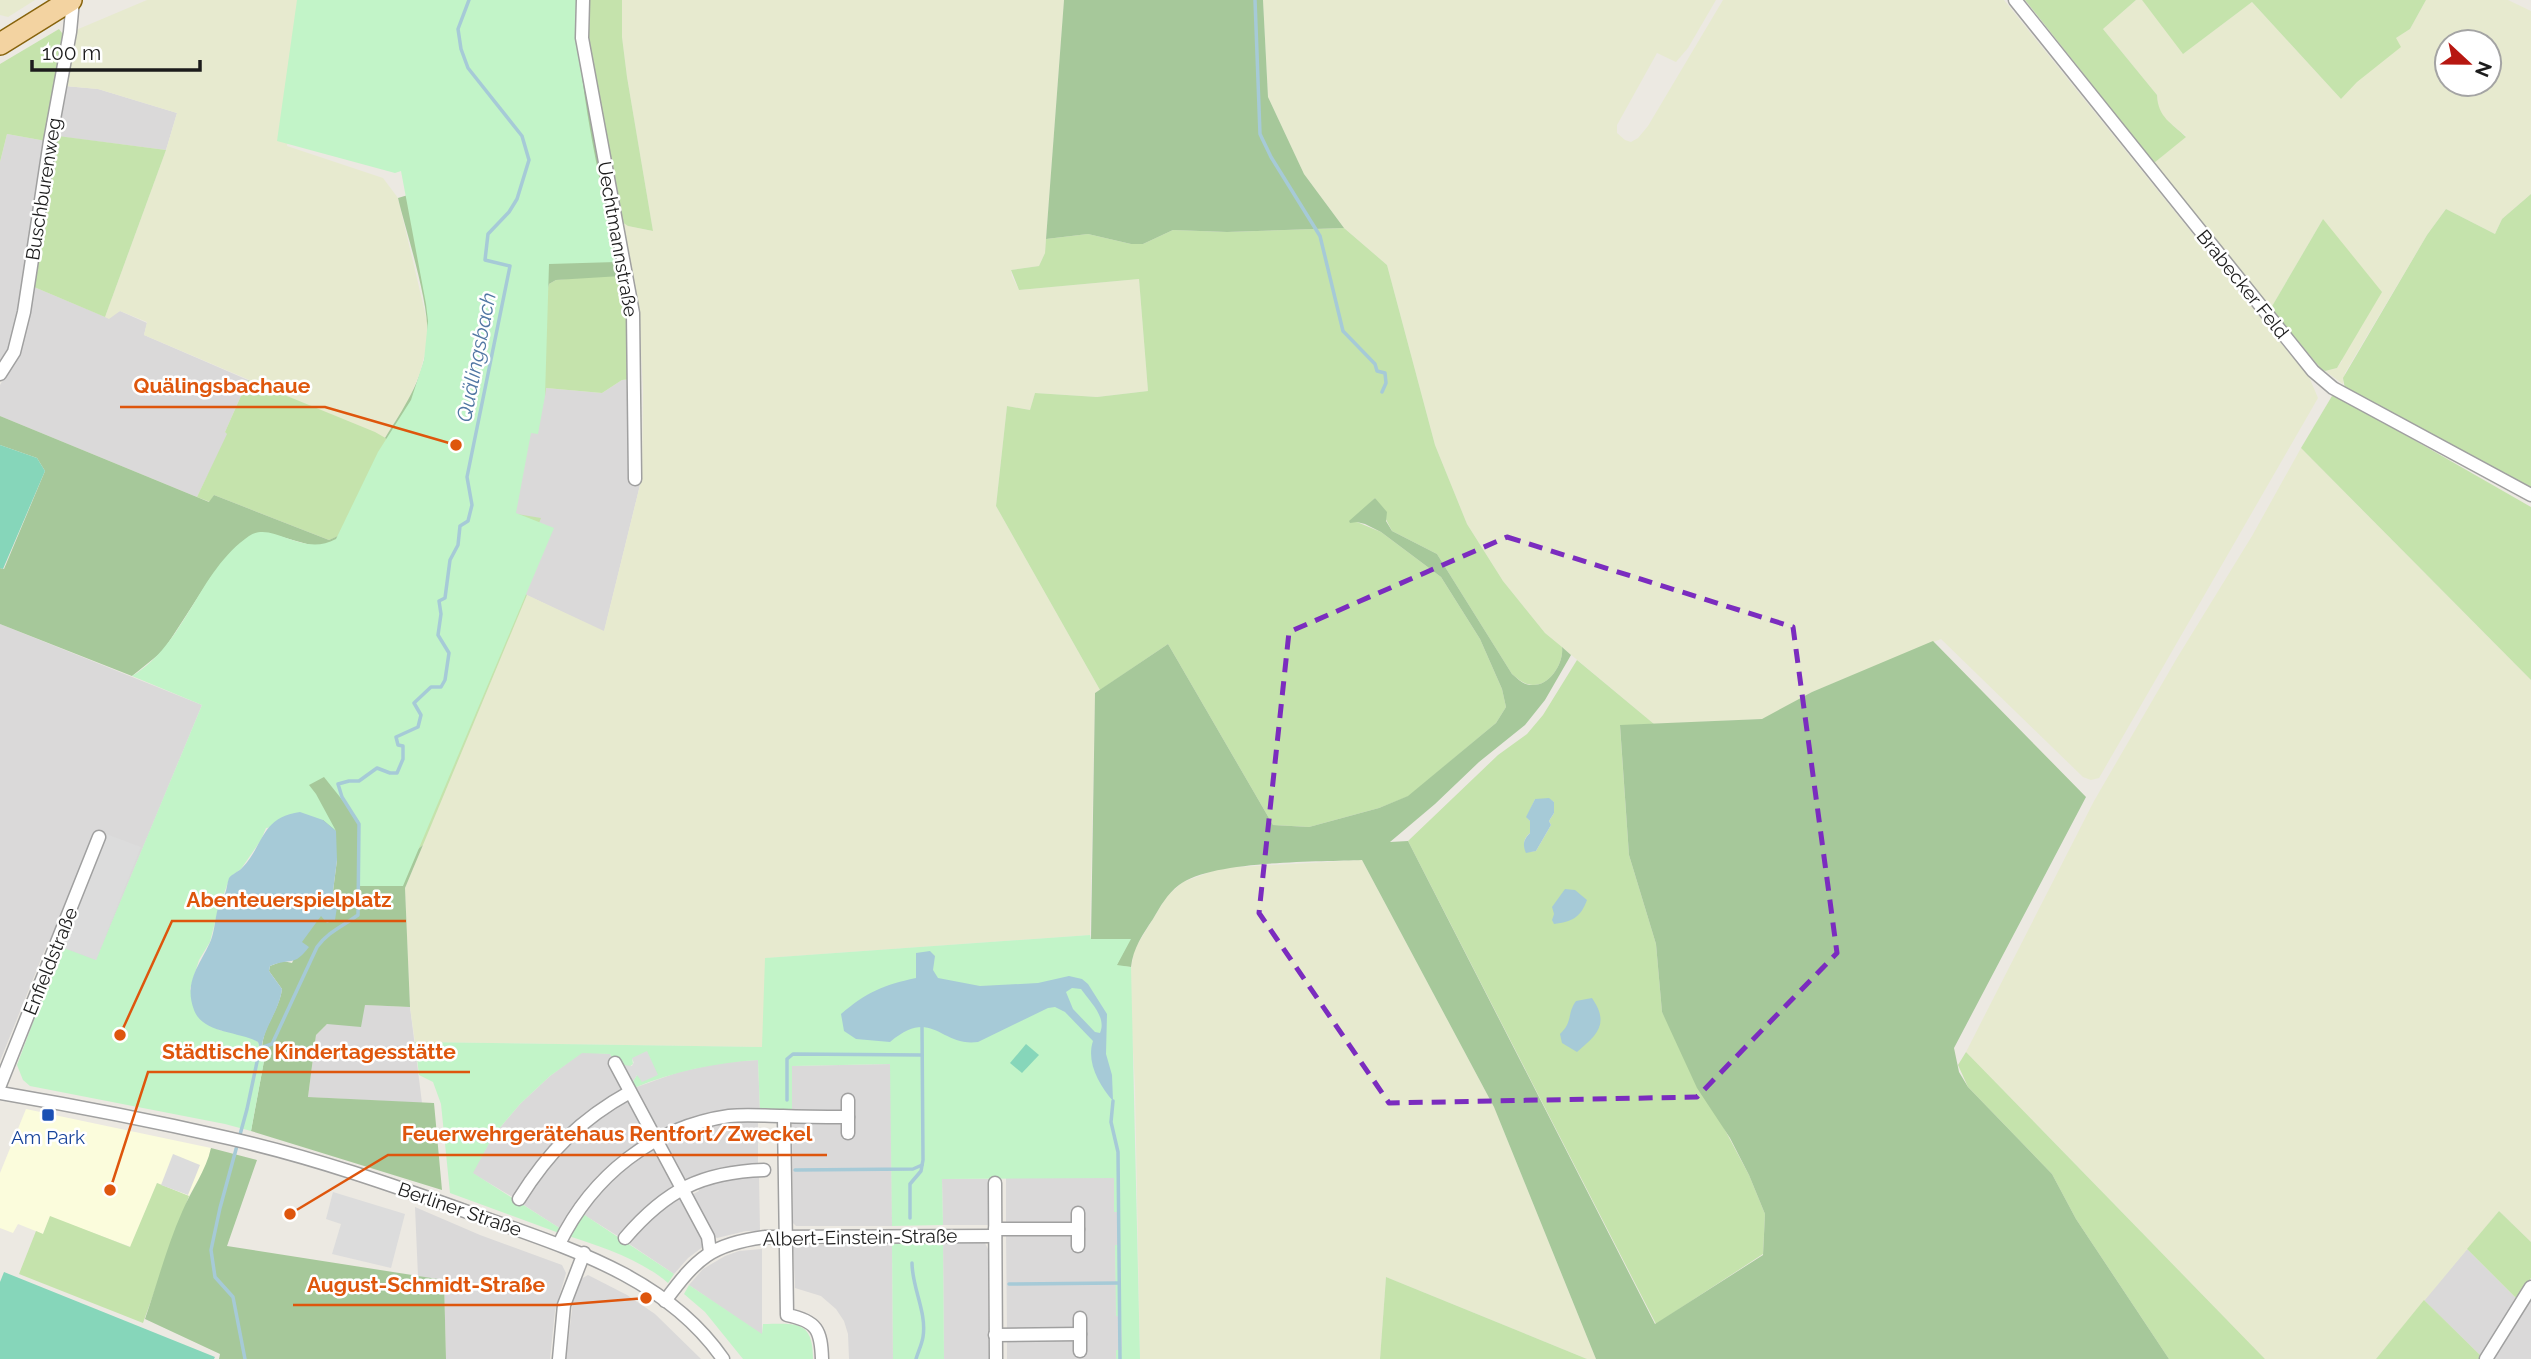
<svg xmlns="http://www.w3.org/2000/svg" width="2531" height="1359" viewBox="0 0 2531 1359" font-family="Raleway,sans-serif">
	<rect width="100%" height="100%" fill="#ece9e2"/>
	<g fill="#dad9d9">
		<path d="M64,86L98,89L177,113L166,150L55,136Z"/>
		<path d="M7,134L46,141L30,222L21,312L12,346L0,367V162Z"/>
		<path d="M34,287L108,318L120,311L147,323L144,335L248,380L225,432L228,434L197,497L0,416V385L21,349L31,313Z"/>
		<path d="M632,379L630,485H640L604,632L514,589L504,512L533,394L546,388L602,393L622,380Z"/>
		<path d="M0,624L202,705L96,961L48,942L0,1061Z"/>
		<path d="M365,1005L410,1007L422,1103L308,1097L316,1035L327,1024Z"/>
		<path d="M582,1052L610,1054L613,1059L609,1061L623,1087L622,1091L599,1107L595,1106L556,1140V1144L532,1170V1173L516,1199L472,1173L493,1136L520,1104L550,1076Z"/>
		<path d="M758,1060L760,1112L659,1134L634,1088L679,1072L724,1062Z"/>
		<path d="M891,1064L892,1226H796L793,1223L792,1121L842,1111H792L791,1066Z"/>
		<path d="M624,1101L631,1102L649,1139L628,1153H624L603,1175H598L561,1229L522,1204L560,1152L583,1130Z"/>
		<path d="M758,1120V1167L685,1183L665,1145L672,1141L671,1138L686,1131L721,1123Z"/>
		<path d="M652,1150L658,1153L675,1187L649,1208H644L621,1238L581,1213L615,1173Z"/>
		<path d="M759,1176L760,1231H746L717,1238L712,1235L691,1195L699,1191L698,1188L726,1180Z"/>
		<path d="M1006,1178H1114V1211H1117L1118,1245H1115L1117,1316L1121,1317L1122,1350H1116V1359H1007V1339L1075,1329H1007L1006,1233L1073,1224H1006Z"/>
		<path d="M942,1179H990V1225H943Z"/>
		<path d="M679,1196L704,1240V1246L688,1258L674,1274L628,1243L649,1218Z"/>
		<path d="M415,1207L480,1235L562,1265L566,1273L555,1311L550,1359H446L444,1281L418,1276Z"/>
		<path d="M943,1243H985L988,1249L989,1359H944Z"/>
		<path d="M892,1244L893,1359H849L848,1334L844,1321L836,1309L821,1296L795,1288L793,1247L795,1245Z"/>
		<path d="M762,1249V1335L689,1285L703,1269L725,1256L739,1251Z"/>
		<path d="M2467,1249L2517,1299L2481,1356L2424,1300Z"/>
		<path d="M588,1275L627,1295L655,1314L701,1359H566L573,1301L581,1279Z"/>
		<path d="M2531,1300V1359H2493Z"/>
	</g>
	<path fill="#fbfcdc" d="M26,1109L211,1148L207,1164L189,1196L157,1183L131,1247L50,1217L43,1234L18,1224L13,1233L0,1228V1173Z"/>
	<g fill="#e7eacf" fill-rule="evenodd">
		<path d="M0,0H35L8,17L0,15Z"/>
		<path d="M147,0H307L287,146L383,178L398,198L427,321V345L420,373L408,401L385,438L144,335L147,322L120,311L109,319L105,317L166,150L177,113L98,89L65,86L76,30Z"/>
		<path d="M622,0H1064L1045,253L1039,266L1011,270L1012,276L1019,290L1139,279L1148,391L1097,397L1035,393L1030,410L1007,406L996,506L1100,690L1095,693L1090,935L766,958L763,1047L415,1042L410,1007L405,888L527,595L604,631L642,477L643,390L639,317L619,220L628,226L653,231L627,77L622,37Z"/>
		<path d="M1263,0H1716L1688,48L1676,62L1657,53L1617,125V133L1625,140L1631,142L1638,138L1648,126L1723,0H2004L2310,379L2318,398L2099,778L2091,780L2083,777L1941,639L1812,692L1763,719L1654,724L1545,633L1503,581L1467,524L1435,445L1387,265L1344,228L1304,174L1268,97Z"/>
		<path d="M2136,0H2142L2184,53L2252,2L2341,99L2396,38L2410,29L2426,0H2508L2531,11V194L2502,219L2495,234L2446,209L2427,235L2345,373L2343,384L2325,371L2337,368L2342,361L2323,219L2271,308L2154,163L2186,136L2165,119L2158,106L2157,95L2103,29ZM2447,42H2489V84H2447Z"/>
		<path d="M2301,448L2531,680V1242L2499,1211L2376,1359H2265L1966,1052L2094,801L2177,658L2252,536Z"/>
		<path d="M1362,860L1494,1107L1596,1359H1587L1386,1277L1380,1359H1140L1135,1086L1130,994V974L1134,950L1167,896L1183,882L1221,868Z"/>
	</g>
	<g fill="#c5e3ac" fill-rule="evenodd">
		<path d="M588,0H622V37L627,77L653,231L628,226L619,220L586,38Z"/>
		<path d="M2025,0H2136L2103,29L2157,95C2158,118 2172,123 2186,137L2154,163Z"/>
		<path d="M2142,0H2426L2410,29L2396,38L2401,47L2357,82L2341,99L2252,2L2183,54Z"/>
		<path d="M59,29L65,37L46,141L7,134L0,162V64Z"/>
		<path d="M58,136L166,150L105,317L34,287L43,215Z"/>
		<path d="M2531,194V492L2345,389L2343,378L2427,235L2446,209L2495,234L2502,219Z"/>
		<path d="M2323,219L2382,292L2337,368L2325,371L2321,369L2271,308Z"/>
		<path d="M1344,228L1387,265L1435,445L1467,524L1503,581L1545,633L1562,647C1564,662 1551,685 1533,685C1524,685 1518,679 1512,674L1437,554L1392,531L1375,498L1363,510L1357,522L1381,532L1441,577L1480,639L1502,689L1506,707L1496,723L1409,796L1379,808L1309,827L1273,825L1168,644L1100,690L996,506L1007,406L1030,410L1035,393L1097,397L1148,391L1139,279L1019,290L1011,270L1039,266L1045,253L1046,239L1088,234L1131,244H1143L1173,230L1227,232Z"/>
		<path d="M597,276H621L629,325L632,379L622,380L602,393L546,388L545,396L533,394L505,512L541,518L514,588L527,595L423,845L413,853L549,284L556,280Z"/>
		<path d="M248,380L375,432L396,444L354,529L329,540L214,495L210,502L197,497L227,434L225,432Z"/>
		<path d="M2332,396L2339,397L2531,507V680L2301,448Z"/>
		<path d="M1577,660L1654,724L1620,726L1629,855L1656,944L1662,1012L1749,1175L1765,1214L1763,1254L1656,1324L1408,841L1498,755L1527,734L1543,715ZM1535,799H1549L1554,802V813L1549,821L1551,825L1536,851L1527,852C1523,844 1523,839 1530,833V821L1527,817Z"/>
		<path d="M1966,1052L2265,1359H2169L2076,1219L2052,1174L1968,1087L1958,1065Z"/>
		<path d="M157,1183L189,1196L143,1323L19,1274L36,1231L43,1234L50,1216L130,1247Z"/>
		<path d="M2499,1211L2531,1242V1278L2517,1299L2467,1249Z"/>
		<path d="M1386,1277L1587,1359H1380Z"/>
		<path d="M2424,1300L2481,1356L2479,1359H2376Z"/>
	</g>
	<g fill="#a6c89a">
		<path d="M580,0L621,276L556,280L549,284L413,853L423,845L405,888L410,1007L365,1005L361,1027L327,1024L316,1035L308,1097L434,1103L442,1190L251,1131L264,1061C256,1031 278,1017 282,989L269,971L270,966L283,961L292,963L304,936L332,899L337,860L296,770L314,546L275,535L237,546L211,577L163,651L132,676L0,624V568L4,569L45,471L37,458L0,445V416L209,502L214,495L329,540L353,529L395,444L385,438C403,409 423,380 427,345C432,309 407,236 398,198L408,195Z"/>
		<path d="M1064,0H1263L1268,97L1304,174L1344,228L1227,232L1173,230L1143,244H1131L1088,234L1046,239Z"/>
		<path d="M1375,498L1387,512L1386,521L1392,531L1437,554L1512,674C1518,679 1524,686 1533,685C1551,685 1564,662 1562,647L1571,655L1545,700L1525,725L1479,762L1435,804L1390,842L1408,841L1655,1324L1763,1255L1765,1214L1749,1175L1730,1138L1697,1088L1662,1012L1656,944L1629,855L1620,725L1762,719L1812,692L1933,641L2086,797L1954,1048L1959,1072L1968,1087L2052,1174L2076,1219L2169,1359H1596L1494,1107L1362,860C1319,862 1211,860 1179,885C1167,894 1160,907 1153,919C1143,934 1133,948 1131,967L1116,966L1130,939H1091L1095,693L1168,644L1273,825L1309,827L1379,808L1408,796L1496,723L1506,707L1502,689L1480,639L1441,577L1381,532L1365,524L1357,522L1350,523L1349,521Z"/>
		<path d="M211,1148L257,1160L227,1246L444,1280L446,1359H219L220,1354L145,1319C157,1284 167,1246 182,1212C191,1190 206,1171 211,1148Z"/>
	</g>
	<g fill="#c2f4c8">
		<path d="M297,0H577C577,89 600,175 616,262L549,264L545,396L538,434L531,433L516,513L554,528L403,886H359V821L324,777L309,785L316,794L336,831L323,820L266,828L261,840L241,869L230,877L218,910L210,942L199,960L190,989L219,1030L248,1036L258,1042L264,1061L251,1131L225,1124L30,1086L23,1080L17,1065L61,947L96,960L202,705L132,676C186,644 198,571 249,536C273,520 301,558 336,539L378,452L411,400L424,360L428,321L426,304L401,171L395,173L277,141Z"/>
		<path d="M1090,935L1091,939H1131L1117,965L1131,967L1140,1359H1116V1350H1122L1121,1317L1116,1316L1115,1245H1118L1117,1212H1114V1178L942,1179L943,1225L892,1226L890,1064L792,1066V1111L760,1112L758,1060C715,1063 674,1071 634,1088L632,1083L637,1075L640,1076L632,1058L633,1064L629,1067L623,1065L617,1057L613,1059L610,1054L582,1053L550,1076L520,1104L493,1136L473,1173L561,1229L559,1233L450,1193L441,1104L433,1082L419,1075L415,1042L762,1047L765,958Z"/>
		<path d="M580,1212L674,1274L668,1283C642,1260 598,1245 565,1235Z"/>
		<path d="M943,1243L944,1359H893L892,1244Z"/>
		<path d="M689,1285L762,1334L763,1324C795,1324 813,1319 813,1359H743L705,1312L684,1294Z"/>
	</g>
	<g fill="#86d6ba">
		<path d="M0,445L37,458L45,471L3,569L0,568Z"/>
		<path d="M1026,1044L1039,1055L1022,1073L1010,1063Z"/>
		<path d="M4,1272L215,1357L214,1359H0V1282Z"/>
	</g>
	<g fill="#dcdcdc">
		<path d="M106,834L141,847L96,960L61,946Z"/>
		<path d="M647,1051L658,1075L642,1082L637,1075L632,1083L623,1065L632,1066L634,1062L632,1058Z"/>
		<path d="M173,1154L200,1165L188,1195L161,1185Z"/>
		<path d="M333,1192L405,1214L391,1268L332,1254L341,1224L326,1219Z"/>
	</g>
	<g fill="#a6cad7" fill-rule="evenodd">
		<path d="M1549,798L1554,802V813L1549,821L1551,825L1536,851L1526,853C1522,844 1524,839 1530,833V821L1526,817L1535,799Z"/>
		<path d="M300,812L323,820L336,831L337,860L332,899L337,907L335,920L327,923L321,916L302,942L309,947C293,968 291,957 270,966L269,971L282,989C279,1012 263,1028 261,1051L258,1042C239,1031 203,1034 194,1010C183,981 201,964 211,940C215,929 215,918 218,908C220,903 223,899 225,894C227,889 227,883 229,878C232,874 238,872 242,868C265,844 260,818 300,812Z"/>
		<path d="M1565,889L1575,890L1587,900C1581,917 1572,922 1554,924L1552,920L1554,914L1552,907Z"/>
		<path d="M930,951L935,956L933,970L938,978L980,986L1038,983L1069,976L1082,979L1088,984L1107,1014L1106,1054L1112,1075L1113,1101C1099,1085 1086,1062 1093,1041L1065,1012L1055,1007L1048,1008L978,1042C939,1047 933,1006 890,1042L856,1039L844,1031L841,1014C867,992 883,985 916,978V953ZM1072,988L1081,989C1090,1002 1107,1017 1100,1033L1095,1032L1073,1009L1066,992Z"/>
		<path d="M1592,998C1610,1024 1597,1035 1577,1052L1562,1043L1560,1034C1573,1022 1567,1013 1576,1001Z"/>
	</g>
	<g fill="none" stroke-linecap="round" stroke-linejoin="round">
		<g stroke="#a6cad7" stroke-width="3.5">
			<path d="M1255,0L1260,134L1271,157L1320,236L1343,331L1375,364L1377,371L1385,373L1386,383L1382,392"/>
			<path d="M787,1100V1059L793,1054L922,1055"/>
			<path d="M1113,1101L1111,1122L1118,1152L1120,1359"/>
			<path d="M795,1170L913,1169L922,1165"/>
			<path d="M910,1218V1184L921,1171L923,1160L922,1026"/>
			<path d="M912,1263C912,1288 927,1312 923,1337C922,1344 918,1352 916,1359"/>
			<path d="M1009,1284L1119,1283"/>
			<path d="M245,1359L233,1297L215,1277L211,1250L220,1208L247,1109L260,1048L272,1044L317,947C328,932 343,926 358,915L359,824L342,797L338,784L349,781H359L377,768L390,773H397L403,759V746L398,745L396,737L418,727L421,715L414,703L431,687H441L445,680L449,653L438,635L441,614L439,601L445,598L450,560L458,545L460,526L468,521L472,505L467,477L510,266L485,260L488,234L509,212L517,199L529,160L522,136L468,68L461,49L458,29L469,0"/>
		</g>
		<defs>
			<g id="street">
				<path d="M583,0L582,38L633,313L635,479"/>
				<path d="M2015,0L2313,371L2333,388L2531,495"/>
				<path d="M0,374L14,352L24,312L50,141L70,32L73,0"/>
				<path d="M615,1063L708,1237L710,1252"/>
				<path d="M0,1085L99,837"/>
				<path d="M0,1093C76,1106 153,1121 228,1138C313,1157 395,1186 476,1215C565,1247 666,1276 723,1359"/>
				<path d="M784,1117L787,1315C817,1321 821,1330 822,1359"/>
				<path d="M848,1133V1100"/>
				<path d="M995,1183L996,1359"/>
				<path d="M519,1199C549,1151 581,1119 630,1092"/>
				<path d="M1078,1213V1246"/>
				<path d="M995,1229H1078"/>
				<path d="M625,1238C666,1190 702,1172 764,1170"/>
				<path d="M559,1244C592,1176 653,1127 729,1116C747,1114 765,1116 783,1116C805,1117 827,1117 848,1117"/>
				<path d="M665,1301C697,1258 711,1244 765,1237L995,1236"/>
				<path d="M1080,1318V1351"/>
				<path d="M995,1335L1080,1334"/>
				<path d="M559,1359L564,1305L584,1253"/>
				<path d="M2486,1359L2531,1287"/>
			</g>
			<path id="primary" d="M0,44L71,0"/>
		</defs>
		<use href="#street" stroke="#a0a0a0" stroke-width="15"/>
		<use href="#primary" stroke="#87630c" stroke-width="24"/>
		<use href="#street" stroke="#fff" stroke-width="12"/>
		<use href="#primary" stroke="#f3d3a1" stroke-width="21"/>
	</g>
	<path fill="none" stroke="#7b2cbf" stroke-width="5" stroke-dasharray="14 9" stroke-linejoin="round" d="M1507,537L1793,627L1837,953L1697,1097L1389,1103L1259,913L1289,632Z"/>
	<rect fill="#1a4fb4" stroke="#fff" stroke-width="2.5" x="41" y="1108" width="14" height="14" rx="3.5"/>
	<g text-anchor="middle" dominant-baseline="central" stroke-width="5" stroke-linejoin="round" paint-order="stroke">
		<g font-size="19" fill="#1c1c1c" stroke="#fff">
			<text transform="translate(43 189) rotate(-81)">Buschburenweg</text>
			<text transform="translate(618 239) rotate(80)">Uechtmannstraße</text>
			<text transform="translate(2243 284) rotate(51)">Brabecker Feld</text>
			<text transform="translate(50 961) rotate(-68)">Enfieldstraße</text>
			<text transform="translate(460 1209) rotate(19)">Berliner Straße</text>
			<text transform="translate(860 1237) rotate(-1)">Albert-Einstein-Straße</text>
		</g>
		<g font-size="19" fill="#164399" stroke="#fff">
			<text x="48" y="1137">Am Park</text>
		</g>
		<g font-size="21" font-style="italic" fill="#5177a3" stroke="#fff">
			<text transform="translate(476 357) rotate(-79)">Quälingsbach</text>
		</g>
	</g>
	<path fill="none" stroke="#de560d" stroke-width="2.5" d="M456 445L325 407H120M120 1035L172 921H406M110 1190L148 1072H470M290 1214L388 1155H827M646 1298L559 1305H293"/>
	<g fill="#de560d" stroke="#fff" stroke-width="2.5">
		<circle cx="456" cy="445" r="7"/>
		<circle cx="120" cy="1035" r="7"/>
		<circle cx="110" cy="1190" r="7"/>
		<circle cx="290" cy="1214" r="7"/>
		<circle cx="646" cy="1298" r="7"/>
	</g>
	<g font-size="21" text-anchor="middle" font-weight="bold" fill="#de560d" stroke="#fff" stroke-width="5" stroke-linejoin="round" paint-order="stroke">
		<text x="222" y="393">Quälingsbachaue</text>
		<text x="289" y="907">Abenteuerspielplatz</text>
		<text x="309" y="1059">Städtische Kindertagesstätte</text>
		<text x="607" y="1141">Feuerwehrgerätehaus Rentfort/Zweckel</text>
		<text x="426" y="1292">August-Schmidt-Straße</text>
	</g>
	<g transform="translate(2468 63) rotate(112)"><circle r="33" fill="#ffffff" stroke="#a4a4a4" stroke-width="2"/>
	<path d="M0-5L12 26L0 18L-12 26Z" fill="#b71711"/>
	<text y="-10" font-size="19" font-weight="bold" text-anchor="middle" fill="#1c1c1c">N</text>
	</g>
	<path d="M32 60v10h168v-10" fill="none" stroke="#1c1c1c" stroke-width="3.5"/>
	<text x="42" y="60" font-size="21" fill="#1c1c1c" stroke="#ffffff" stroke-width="5" paint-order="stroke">100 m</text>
</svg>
